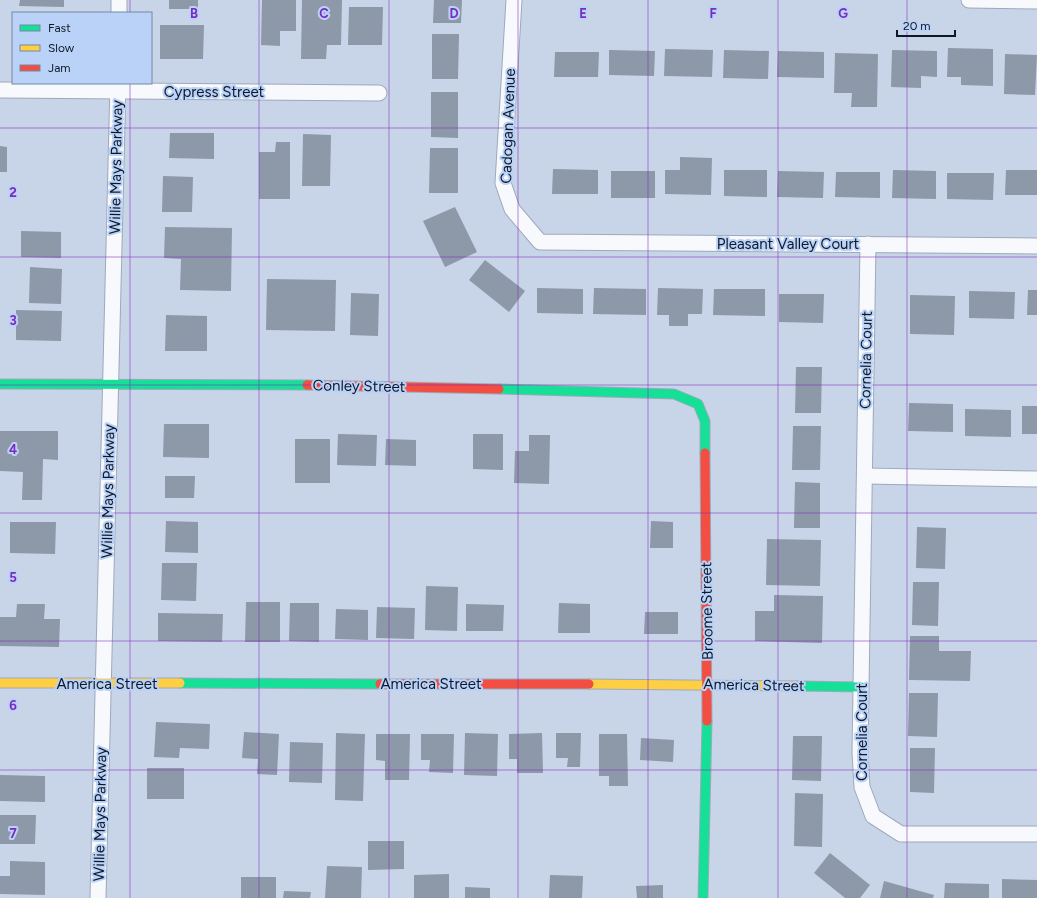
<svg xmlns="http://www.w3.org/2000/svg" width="1037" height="898" viewBox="0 0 1037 898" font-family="Figtree,sans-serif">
	<rect width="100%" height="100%" fill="#c8d5e9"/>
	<g fill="#8d98a9">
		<path d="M20,0H64V7L19,6Z"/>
		<rect x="169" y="0" width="29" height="9"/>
		<path d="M262,0H296V31H280V46L261,45Z"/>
		<path d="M302,0H342L341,45H327L326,59H301Z"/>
		<path d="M434,0H462L461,23H433Z"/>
		<path d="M349,7H383L382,45H348Z"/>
		<path d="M160,25H204L203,59H160Z"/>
		<path d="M432,34H459L458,79H432Z"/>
		<path d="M948,48L993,49V86L961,85V77H947Z"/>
		<path d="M665,49L713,50L712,77L664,76Z"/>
		<path d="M609,50L655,51L654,76L609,75Z"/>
		<path d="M724,50L769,51L768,79L723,78Z"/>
		<path d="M892,50L937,51V77L921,76V88L891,87Z"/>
		<path d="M778,51L824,52V78L777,77Z"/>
		<path d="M555,52H599L598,77H554Z"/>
		<path d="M835,53L878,54L877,107H851L852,93H834Z"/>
		<path d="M1005,54L1037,55L1035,95L1004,94Z"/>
		<path d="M431,92H458V138L431,137Z"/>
		<path d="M170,133H214V159L169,158Z"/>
		<path d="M303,134L331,135L330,186H302Z"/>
		<path d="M276,142H290V199H259V152H275Z"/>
		<path d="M0,146L7,147V172H0Z"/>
		<path d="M430,148H458V193H429Z"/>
		<path d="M680,157L712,158L711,195L665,194V170H680Z"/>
		<path d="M553,169L598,170V194H552Z"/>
		<path d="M724,170H767V197L724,196Z"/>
		<path d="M893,170L936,171V199L892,198Z"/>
		<path d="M1006,170H1037V195H1005Z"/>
		<rect x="611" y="171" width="44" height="27"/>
		<path d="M778,171L824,172L823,198L777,197Z"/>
		<path d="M836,172H880V198L835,197Z"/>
		<path d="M947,173H994L993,200L947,199Z"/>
		<path d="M163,176L193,177L192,212H162Z"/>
		<path d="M455,207L477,252L445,267L423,221Z"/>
		<path d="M165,227L232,228L231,291L180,290L181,259L164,258Z"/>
		<path d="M21,231L61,232V258L21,257Z"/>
		<path d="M485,260L525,291L509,312L469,280Z"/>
		<path d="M30,267L62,269L61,304L29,303Z"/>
		<path d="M267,279L336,280L335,331L266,330Z"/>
		<path d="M537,288L583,289V314L537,313Z"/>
		<path d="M594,288L646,289V315L593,314Z"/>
		<path d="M658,288L703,289L702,314H688V326H669V315H657Z"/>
		<path d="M714,289H765V316L713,315Z"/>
		<path d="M1028,290H1037V315H1027Z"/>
		<path d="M969,291L1015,292L1014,319L969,318Z"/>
		<path d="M351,293L379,294L378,336L350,335Z"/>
		<path d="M779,294H824L823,323L779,322Z"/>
		<path d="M910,295L955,296L954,335L910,334Z"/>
		<path d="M16,310L62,311L61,341L16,340Z"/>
		<path d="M166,315L207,316V351H165Z"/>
		<path d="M796,367H822L821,413H795Z"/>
		<path d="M909,403L953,404V432L908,431Z"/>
		<rect x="1022" y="406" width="15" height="28"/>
		<path d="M965,409L1011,410V437L965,436Z"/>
		<path d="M164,424H209V458L163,457Z"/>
		<path d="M793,426H821L820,470H792Z"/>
		<path d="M0,431H58V460L43,459L42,500H22L23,472L0,471Z"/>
		<path d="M338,434L377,435L376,466L337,465Z"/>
		<path d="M473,434H503V470L473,469Z"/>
		<path d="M529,435H550L549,484L514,483L515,451H529Z"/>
		<rect x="295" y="439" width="35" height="44"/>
		<path d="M386,439L416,440V466L385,465Z"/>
		<path d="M165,476H195L194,498H165Z"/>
		<path d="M795,482L820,483V528H794Z"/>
		<path d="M166,521L198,522V553L165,552Z"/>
		<path d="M651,521L673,522V548H650Z"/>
		<path d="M10,522H56L55,554L10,553Z"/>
		<path d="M917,527L946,528L945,569L916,568Z"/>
		<path d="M767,539L821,540L820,586L766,585Z"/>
		<path d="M162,563H197L196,601L161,600Z"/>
		<path d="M913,582H939L938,626L912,625Z"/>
		<path d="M426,586L458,587L457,631L425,630Z"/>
		<path d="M774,595L823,596L822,643L755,641V611H774Z"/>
		<path d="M246,602H280V642H245Z"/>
		<path d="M290,603H319V642L289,641Z"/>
		<path d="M559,603L590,604V633H558Z"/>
		<path d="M17,604H45L44,619H60L59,647L0,646V617H16Z"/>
		<path d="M466,604L504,605L503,631H466Z"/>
		<path d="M377,607L415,608L414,639L376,638Z"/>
		<path d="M336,609L368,610V640L335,639Z"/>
		<path d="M645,612H678V634H644Z"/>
		<path d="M158,613L223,614L222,642L158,641Z"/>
		<path d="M910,636H939V651H971L970,681L909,680Z"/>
		<path d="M909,693H938L937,737L908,736Z"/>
		<path d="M156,722L210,724L209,749L180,748L179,758L154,757Z"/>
		<path d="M244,732L279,734L277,775L257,774L258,759L242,758Z"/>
		<path d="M336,733L365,734L363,801L335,800Z"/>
		<path d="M465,733L498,734L497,776L464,775Z"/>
		<path d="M542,733L543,773H517V759H509V734Z"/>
		<path d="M556,733H581L580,767H567L568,758H556Z"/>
		<path d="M376,734H410L409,780H385V761L376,760Z"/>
		<path d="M421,734H454L453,773L429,772L430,760H421Z"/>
		<path d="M599,734H627L628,786H609V776H599Z"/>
		<path d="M793,736H822L821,781L792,780Z"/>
		<path d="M641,738L674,740L673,762L640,760Z"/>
		<path d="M290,742L323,743L322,783L289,782Z"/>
		<path d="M910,748H935L934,793L910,792Z"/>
		<rect x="147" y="768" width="37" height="31"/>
		<path d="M0,775L45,776V802L0,801Z"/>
		<path d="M795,793L823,794L822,847L794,846Z"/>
		<path d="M0,815H36L35,844H0Z"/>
		<path d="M368,841H404V869L368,870Z"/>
		<path d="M830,853L870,885L860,898H845L814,873Z"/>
		<path d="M10,861L45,862V895L0,894V876H10Z"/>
		<path d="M327,866L362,867L361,898H325Z"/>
		<path d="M449,874V898H414V875Z"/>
		<path d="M550,875L583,876L582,898H549Z"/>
		<rect x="241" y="877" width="35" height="21"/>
		<path d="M1002,879L1037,880V898H1002Z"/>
		<path d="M884,881L934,895L933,898H880Z"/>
		<path d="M945,883L989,884V898H944Z"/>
		<path d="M663,885V898H637L636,886Z"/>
		<path d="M465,887L490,888V898H465Z"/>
		<path d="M284,891L311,892L310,898H283Z"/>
	</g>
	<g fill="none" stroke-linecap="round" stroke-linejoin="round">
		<defs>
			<g id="street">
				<path d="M514,0L503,183L512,209L540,242L1037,246"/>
				<path d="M969,0L1037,1"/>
				<path d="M119,13V0"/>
				<path d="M0,90L379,93"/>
				<path d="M868,244L860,752L862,787L873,816L901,834H1037"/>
				<path d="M865,476L1037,479"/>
				<path d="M98,898L118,83"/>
			</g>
			<g id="fast">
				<path d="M0,384L307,385"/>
				<path d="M499,389L674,394L698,404L705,421V453"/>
				<path d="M180,683L380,684"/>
				<path d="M797,686L861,687"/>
				<path d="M703,898L707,721"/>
			</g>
			<g id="slow">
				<path d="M0,683H180"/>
				<path d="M589,684L797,686"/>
			</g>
			<g id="jam">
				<path d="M307,385L499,389"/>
				<path d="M705,453L707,721"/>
				<path d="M380,684H589"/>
			</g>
		</defs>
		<use href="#street" stroke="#9ea9ba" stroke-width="17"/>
		<use href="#fast" stroke="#9ea9ba" stroke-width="11"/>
		<use href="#slow" stroke="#9ea9ba" stroke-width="11"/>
		<use href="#jam" stroke="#9ea9ba" stroke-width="11"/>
		<use href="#street" stroke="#f7f9fc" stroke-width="15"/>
		<use href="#fast" stroke="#16e098" stroke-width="9"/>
		<use href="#slow" stroke="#ffcf43" stroke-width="9"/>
		<use href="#jam" stroke="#f24e42" stroke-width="9"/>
	</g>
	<path fill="none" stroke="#7b2cbf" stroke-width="1" stroke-opacity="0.55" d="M130,0V13M259,0V898M389,0V898M518,0V898M648,0V898M778,0V898M907,0V898M130,83V898M0,128H1037M0,257H1037M0,385H1037M0,513H1037M0,641H1037M0,770H1037"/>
	<g text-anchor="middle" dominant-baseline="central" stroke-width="4" stroke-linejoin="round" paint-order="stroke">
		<g font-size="15" fill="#0e1828" stroke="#bad2f7">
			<text x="214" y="92">Cypress Street</text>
			<text transform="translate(508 126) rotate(-88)">Cadogan Avenue</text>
			<text transform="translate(116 167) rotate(-89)">Willie Mays Parkway</text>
			<text x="788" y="244">Pleasant Valley Court</text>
			<text transform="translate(866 360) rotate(-89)">Cornelia Court</text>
			<text transform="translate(359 386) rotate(1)">Conley Street</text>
			<text transform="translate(108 491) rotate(-89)">Willie Mays Parkway</text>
			<text transform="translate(707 611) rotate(-91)">Broome Street</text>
			<text x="107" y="684">America Street</text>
			<text x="431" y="684">America Street</text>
			<text transform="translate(754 685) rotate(1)">America Street</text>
			<text transform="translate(862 732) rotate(-90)">Cornelia Court</text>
			<text transform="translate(100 814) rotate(-89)">Willie Mays Parkway</text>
		</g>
	</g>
	<g font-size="13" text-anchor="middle" font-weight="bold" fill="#7b2cbf" stroke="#bad2f7" stroke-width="4" stroke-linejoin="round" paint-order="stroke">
		<text x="194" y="18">B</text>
		<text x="324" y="18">C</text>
		<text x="454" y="18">D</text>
		<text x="583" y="18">E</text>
		<text x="713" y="18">F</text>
		<text x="843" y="18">G</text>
		<text x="13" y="197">2</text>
		<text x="13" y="325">3</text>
		<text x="13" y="454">4</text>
		<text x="13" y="582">5</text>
		<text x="13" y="710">6</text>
		<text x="13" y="838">7</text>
	</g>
	<rect x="12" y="12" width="140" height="72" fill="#bad2f7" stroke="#7588a4"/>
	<rect x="20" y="25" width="20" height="6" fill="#16e098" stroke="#7588a4"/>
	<text x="48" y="32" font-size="12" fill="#0e1828">Fast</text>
	<rect x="20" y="45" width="20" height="6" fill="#ffcf43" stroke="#7588a4"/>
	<text x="48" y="52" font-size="12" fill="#0e1828">Slow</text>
	<rect x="20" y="65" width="20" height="6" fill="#f24e42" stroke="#7588a4"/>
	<text x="48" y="72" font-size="12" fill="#0e1828">Jam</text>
	<path d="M897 30v6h58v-6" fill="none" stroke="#0e1828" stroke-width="2"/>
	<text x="903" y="30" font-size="12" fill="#0e1828" stroke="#bad2f7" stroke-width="3" paint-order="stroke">20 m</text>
</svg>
